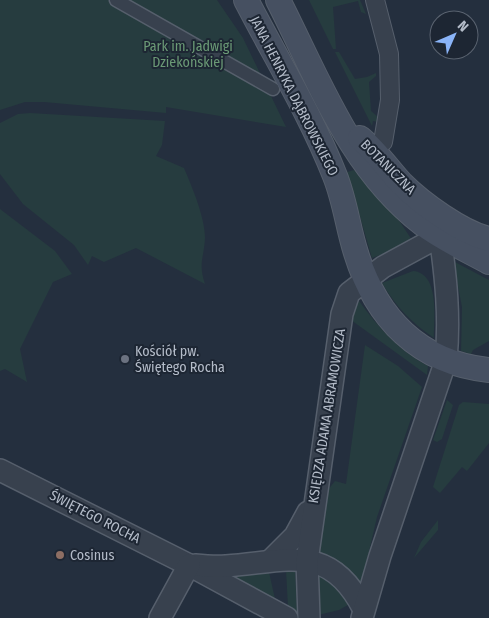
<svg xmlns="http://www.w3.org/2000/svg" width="489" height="618" viewBox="0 0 489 618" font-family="'Fira Sans Condensed',sans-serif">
	<rect width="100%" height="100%" fill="#242f3e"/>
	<g fill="#263c3f">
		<path d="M0,0H217L243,38L286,127L166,107V113L44,102H25L0,110Z"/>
		<path d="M309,0H360L366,14L361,12L358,1L333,7L336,49H333Z"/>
		<path d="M335,52H339L355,79L367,77L376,73V76L369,82L371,111L378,117V122L373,121L372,126Z"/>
		<path d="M30,113L165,121L162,145L156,156L184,168C192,187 205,217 205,238C204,258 198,263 205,284L136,248L104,262L92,256L88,265L74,245L23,204L0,174V123L18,114Z"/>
		<path d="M354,170L400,222L414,243L372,258L347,172Z"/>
		<path d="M0,209L55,251L72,274L53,282L20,349L27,382L5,369L0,371Z"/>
		<path d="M453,261L489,280V341L473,350L471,354L461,351L462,307Z"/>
		<path d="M413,271C440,273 434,319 434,338C412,323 396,307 382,283Z"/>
		<path d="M359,301C379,328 399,351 428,366L427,375L351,320Z"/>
		<path d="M365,345L398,366L422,387L377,517L361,586L344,565L318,552L327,491L335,481L346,484Z"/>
		<path d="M447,400L453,405L442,439L437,442L433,440Z"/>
		<path d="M463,402L489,404V443L467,471L462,467L440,493L433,487L459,405Z"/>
		<path d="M438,520V530L414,558L421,542Z"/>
		<path d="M295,569L297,612L288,607L286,570Z"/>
		<path d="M269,572L275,599L230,576Z"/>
		<path d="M318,575C332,579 341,592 348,605L339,610L318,615Z"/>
	</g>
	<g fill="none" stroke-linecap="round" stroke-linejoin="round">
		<defs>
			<path id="pedestrian" d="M116,0L273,89"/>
			<path id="minor" d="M375,0L389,54L390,100L383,142"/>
			<g id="tertiary">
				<path d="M0,470L189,565L287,618"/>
				<path d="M271,560L295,536L308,512"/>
				<path d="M195,565C205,566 215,567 226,566C287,562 329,542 363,608"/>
				<path d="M160,618L189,565"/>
				<path d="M309,618L307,561L342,314L349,293L383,267L440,236C446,278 450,317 446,360L380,556L362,618"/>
			</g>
			<g id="secondary">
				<path d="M246,0C276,58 311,115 335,176C345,201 348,228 356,253C376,318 419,363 489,370"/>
				<path d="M278,0C319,80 350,168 423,224C443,239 467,250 489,262"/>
				<path d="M360,138C376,151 388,169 402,184C421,203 462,233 489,239"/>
			</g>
		</defs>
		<use href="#pedestrian" stroke="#565f6c" stroke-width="15"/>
		<use href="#minor" stroke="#565f6c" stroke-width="20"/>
		<use href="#tertiary" stroke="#565f6c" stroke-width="24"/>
		<use href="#secondary" stroke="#565f6c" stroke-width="26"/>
		<use href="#pedestrian" stroke="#38414e" stroke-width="12"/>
		<use href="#minor" stroke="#38414e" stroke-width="18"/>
		<use href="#tertiary" stroke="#38414e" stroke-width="21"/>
		<use href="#secondary" stroke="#465061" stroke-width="24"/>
	</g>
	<circle fill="#6b7280" stroke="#1d2633" stroke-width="2" cx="125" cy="359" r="5"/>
	<circle fill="#8d6e63" stroke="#1d2633" stroke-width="2" cx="60" cy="555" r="5"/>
	<g text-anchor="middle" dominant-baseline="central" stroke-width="4" stroke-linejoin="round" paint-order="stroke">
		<g font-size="14" fill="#6b9a76" stroke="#1d2633">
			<text x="188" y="46">Park im. Jadwigi<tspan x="188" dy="16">Dziekońskiej</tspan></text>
		</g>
		<g font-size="14" fill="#b4bcc9" stroke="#1d2633">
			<text transform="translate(294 96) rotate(63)">JANA HENRYKA DĄBROWSKIEGO</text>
			<text transform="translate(388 167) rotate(45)">BOTANICZNA</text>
			<text transform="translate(327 416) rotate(-81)">KSIĘDZA ADAMA ABRAMOWICZA</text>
			<text transform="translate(95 517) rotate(27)">ŚWIĘTEGO ROCHA</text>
		</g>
		<g font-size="14" fill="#b4bcc9" stroke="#1d2633" text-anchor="start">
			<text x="135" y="351">Kościół pw.<tspan x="135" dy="16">Świętego Rocha</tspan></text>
			<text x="70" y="555">Cosinus</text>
		</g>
	</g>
	<g transform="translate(454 35) rotate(45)"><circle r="24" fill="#1d2633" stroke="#59626f"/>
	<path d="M0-4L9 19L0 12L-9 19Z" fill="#8ab4f8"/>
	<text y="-8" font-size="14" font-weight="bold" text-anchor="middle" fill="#b4bcc9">N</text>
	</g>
</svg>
